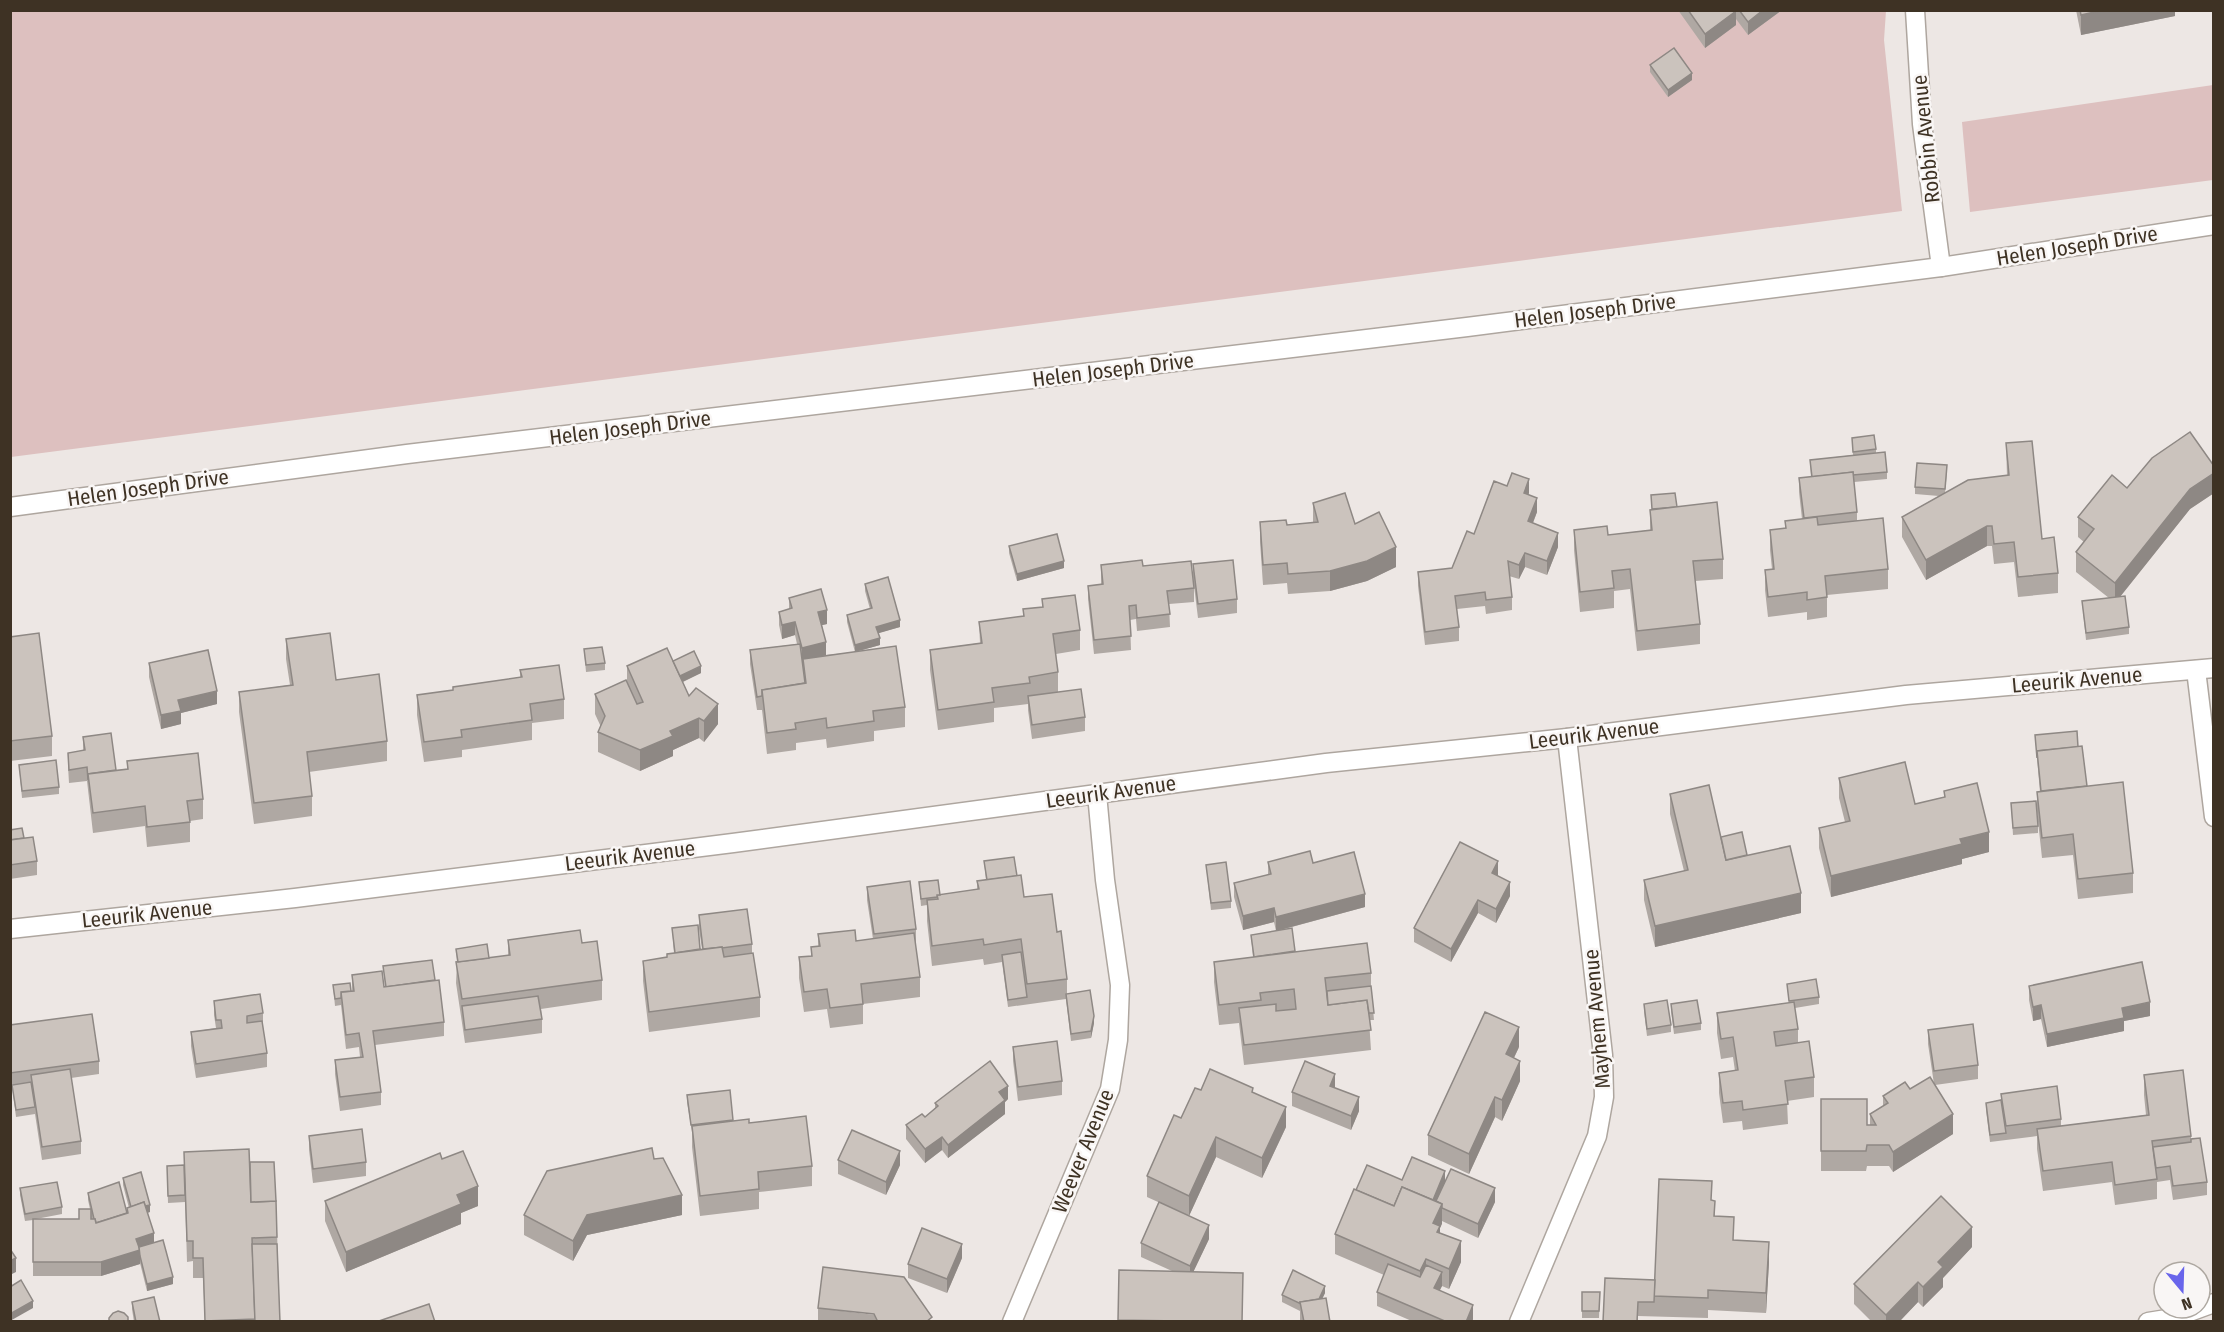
<svg xmlns="http://www.w3.org/2000/svg" width="2224" height="1332" viewBox="0 0 2224 1332" font-family="'Fira Sans Condensed',sans-serif">
	<rect width="100%" height="100%" fill="#ede7e4"/>
	<g fill="#ddc0bf">
		<path d="M10,11H1886L1884,40L1902,211L11,457Z"/>
		<path d="M2213,85V180L1970,212L1962,122Z"/>
	</g>
	<g fill="none" stroke-linecap="round" stroke-linejoin="round">
		<defs>
			<g id="minor">
				<path d="M1915,10L1922,124L1941,267"/>
				<path d="M2196,670L2214,817"/>
				<path d="M10,929L295,898L733,843L1326,763L1567,738L1906,695L2214,668"/>
				<path d="M1012,1322L1110,1089L1118,1040L1120,985L1105,880L1097,794"/>
				<path d="M1519,1322L1597,1136L1604,1097L1603,1055L1567,738"/>
				<path d="M2148,1322L2173,1318L2214,1303"/>
			</g>
			<path id="tertiary" d="M10,507L407,454L1467,327L1941,267L2214,225"/>
		</defs>
		<use href="#minor" stroke="#aea69f" stroke-width="21"/>
		<use href="#tertiary" stroke="#aea69f" stroke-width="21"/>
		<use href="#minor" stroke="#fff" stroke-width="18"/>
		<use href="#tertiary" stroke="#fff" stroke-width="18"/>
	</g>
	<g fill="#afa8a3">
		<path d="M1678,10H1782L1748,35L1736,19V25L1705,48Z"/>
		<path d="M2076,10H2175V16L2081,35Z"/>
		<path d="M1650,65L1692,80L1668,97L1650,72Z"/>
		<path d="M1852,438L1876,449V453L1887,472V479L1854,482L1857,512V520L1888,569V589L1827,595V617L1807,620V612L1768,617L1765,590V570L1772,569L1770,550V530L1785,529V521L1802,519L1799,492V478L1811,477L1810,460L1853,455Z"/>
		<path d="M2006,443L2042,539L2058,573V593L2018,597L2014,562L1994,564L1992,546H1987L1926,580L1902,537V517L1939,496L1915,494V487L1947,472L1945,493L2007,476Z"/>
		<path d="M2214,466V493L2190,509L2120,597L2129,627V634L2086,640L2082,601L2109,598L2076,572V552L2084,542L2078,537V517L2127,488Z"/>
		<path d="M1507,486L1529,493L1528,494L1537,512L1533,523L1558,547L1547,575L1525,567L1519,579L1509,576L1512,597V610L1486,614L1485,606L1457,609L1459,627V641L1425,645L1418,586V572L1452,568Z"/>
		<path d="M1651,495L1677,507L1723,559V579L1695,581L1700,624V644L1637,651L1630,589L1614,591V608L1580,612L1574,550V530L1608,535L1650,530V510L1652,509Z"/>
		<path d="M1313,503L1355,524L1396,567L1367,581L1330,591L1288,594L1287,583L1263,585L1260,542V522L1287,525L1313,523Z"/>
		<path d="M1009,546L1064,568L1017,581L1009,553Z"/>
		<path d="M1193,564L1237,599V613L1198,618L1193,578Z"/>
		<path d="M1101,565L1143,566L1194,588V602L1169,604L1170,627L1137,631L1136,619L1130,620L1131,650L1094,654L1088,599V586L1101,584Z"/>
		<path d="M865,584L900,627L878,633L880,645L855,652L905,707V727L874,731V741L827,748L826,739L796,743V750L767,754L762,710H757L750,664V650L797,644L795,635L782,639L779,625V612L789,609V598L827,624L822,625L826,655L855,652L847,622V615L870,609L865,591Z"/>
		<path d="M1042,599L1080,630V650L1056,654L1058,672V692L1085,717V731L1032,739L1028,710V704L994,708V722L938,730L930,670V650L980,643L979,622L1023,617V609L1042,607Z"/>
		<path d="M10,637L52,736V756L10,761Z"/>
		<path d="M286,639L336,680L387,741V761L309,772L312,796V816L254,824L239,712V692L290,685L286,659Z"/>
		<path d="M584,649L605,663V670L586,672Z"/>
		<path d="M673,661L701,673L683,682L689,696L718,724L704,742L699,738L673,750V756L640,771L598,752V732L601,727L595,714V694L627,681V666Z"/>
		<path d="M149,663L217,704L181,713V724L161,729L149,677Z"/>
		<path d="M520,670L564,699V719L532,723V740L462,750V757L424,762L417,715V695L453,690L520,677Z"/>
		<path d="M2035,735L2078,747L2087,786L2133,873V893L2078,899L2073,855L2042,858L2037,812V792H2040Z"/>
		<path d="M83,737L116,770L127,769V761L203,799V819L190,821V842L147,847L145,826L93,833L87,781L69,783L68,766V753L83,751Z"/>
		<path d="M19,765L59,787V794L22,798Z"/>
		<path d="M1839,778L1915,804L1944,797V791L1989,852L1962,859V864L1831,897L1819,848V828L1845,822L1839,798Z"/>
		<path d="M1670,794L1721,837L1747,855L1801,913L1655,947L1644,900V880L1684,871L1670,814Z"/>
		<path d="M2011,803L2038,826V833L2013,835Z"/>
		<path d="M10,830L24,838L37,861V875L10,879Z"/>
		<path d="M984,861L1017,876L1024,897L1057,932L1067,979V994L1094,1023L1091,1038L1071,1041L1066,999L1008,1007L1002,962L984,965L983,959L932,966L927,921V905L921,906L919,882L940,895L977,890V881L986,880Z"/>
		<path d="M1268,862L1313,863L1365,907L1277,931L1295,951L1371,973V986L1374,1020H1369L1371,1050L1244,1065L1239,1023L1219,1025L1214,982V962L1253,957L1251,935L1276,931L1274,922L1243,930L1234,897V883L1268,875Z"/>
		<path d="M1206,865L1231,901V908L1211,910Z"/>
		<path d="M1498,875L1497,876L1510,896L1496,923L1478,913L1451,962L1414,942V928Z"/>
		<path d="M867,887L916,929V942H915L920,977V997L863,1004V1024L830,1028L827,1009L804,1012L799,978V957L811,956V947L818,946V934L856,941L873,939L867,900Z"/>
		<path d="M699,915L752,944V953L760,997V1017L649,1032L643,981V961L667,957V954L674,953L672,928L702,949L699,929Z"/>
		<path d="M508,940L582,943L602,980V1000L541,1009L542,1019V1033L465,1043L456,983L457,962L456,949L489,958L508,956Z"/>
		<path d="M383,966L435,980L444,1022V1036L375,1045L381,1092V1105L340,1111L335,1074V1060L360,1057L359,1047L346,1049L341,1005L335,1006L333,985L352,991V975L385,987Z"/>
		<path d="M1787,984L1819,997V1004L1795,1008L1798,1029V1043L1814,1077V1097L1787,1101L1788,1124L1743,1130L1742,1121L1723,1123L1719,1093V1073L1735,1071L1733,1057L1721,1059L1717,1033V1013L1789,1003Z"/>
		<path d="M2029,986L2150,1016L2124,1021V1031L2047,1047L2041,1019L2033,1021L2029,1000Z"/>
		<path d="M214,1001L263,1013V1027L267,1053V1067L196,1078L191,1046V1032L216,1028L214,1015Z"/>
		<path d="M1644,1004L1671,1025V1032L1647,1036L1644,1011Z"/>
		<path d="M1671,1004L1701,1023V1030L1674,1034L1671,1011Z"/>
		<path d="M10,1025L99,1061V1074L71,1078L81,1141V1154L42,1160L35,1114L16,1117L12,1086L10,1087Z"/>
		<path d="M1928,1030L1978,1065V1079L1935,1085L1953,1134L1893,1172L1889,1166H1867L1866,1171H1821V1099L1867,1125H1870V1114L1883,1106V1096L1934,1084L1928,1044Z"/>
		<path d="M1013,1047L1062,1081V1095L1018,1101L1013,1061Z"/>
		<path d="M1519,1047L1514,1058L1520,1081L1502,1121L1495,1117L1469,1174L1428,1155V1135Z"/>
		<path d="M2144,1075L2191,1136V1139L2207,1182V1195L2173,1200L2170,1180L2157,1182V1199L2115,1205L2112,1182L2043,1191L2037,1149V1136L1990,1142L1986,1110V1103L2001,1100V1094L2061,1119V1126L2146,1115L2144,1095Z"/>
		<path d="M1335,1088L1359,1111L1351,1130L1292,1106V1092Z"/>
		<path d="M1201,1090L1286,1127L1262,1178L1216,1157L1189,1216L1147,1197V1176L1181,1118Z"/>
		<path d="M687,1095L733,1120V1121L749,1123L812,1166V1186L759,1192V1209L700,1216L692,1147V1132L687,1102Z"/>
		<path d="M1008,1099L1005,1102V1114L948,1158L942,1150L925,1163L906,1139V1125L925,1117L935,1108V1103Z"/>
		<path d="M309,1136L366,1162V1176L313,1183L309,1150Z"/>
		<path d="M442,1159L478,1206L461,1213V1224L346,1272L325,1221V1201Z"/>
		<path d="M654,1159L682,1215L587,1235L573,1261L524,1235V1215Z"/>
		<path d="M838,1160L900,1165L886,1195L838,1174Z"/>
		<path d="M250,1162L276,1201L280,1322H205L203,1278H193V1261L187,1262L185,1196V1202L168,1203L167,1166Z"/>
		<path d="M123,1178L150,1212L147,1213L154,1243L173,1284L147,1291L140,1263V1264L101,1276H33V1220L25,1221L20,1195V1188L62,1207V1214L36,1219H79L90,1209L88,1200V1193L127,1213V1208H129L123,1185Z"/>
		<path d="M1445,1182L1495,1202L1478,1238L1442,1221L1440,1228V1233L1461,1262L1449,1289L1442,1286L1439,1291L1473,1319L1472,1322H1414L1377,1306V1292L1384,1275L1335,1254V1234L1356,1190Z"/>
		<path d="M1712,1200L1715,1216L1734,1240L1769,1262L1766,1313L1708,1310V1318L1638,1316V1322H1603L1655,1280Z"/>
		<path d="M1209,1239L1193,1272L1243,1322H1118L1119,1270L1172,1271L1141,1257V1243Z"/>
		<path d="M1972,1247L1943,1278V1287L1923,1307L1918,1302L1899,1322H1872L1854,1304V1284Z"/>
		<path d="M962,1258L947,1293L908,1278V1264Z"/>
		<path d="M1582,1292H1600L1599,1318H1582Z"/>
		<path d="M1325,1293L1322,1298L1330,1322H1300V1311L1282,1302V1295Z"/>
		<path d="M132,1302L160,1322H134L132,1309Z"/>
		<path d="M818,1308L932,1322H818Z"/>
	</g>
	<g fill="#8e8884">
		<path d="M1763,10H1782L1748,35V22Z"/>
		<path d="M2103,10H2175V16L2081,35V15Z"/>
		<path d="M1736,11V25L1705,48V34Z"/>
		<path d="M1692,73V80L1668,97V90Z"/>
		<path d="M2214,473V493L2190,509L2115,603V583L2190,489Z"/>
		<path d="M1529,479V493L1524,506V493Z"/>
		<path d="M1537,498V512L1528,535V521Z"/>
		<path d="M1987,526V546L1926,580V560Z"/>
		<path d="M1558,533V547L1547,575V561Z"/>
		<path d="M1396,547V567L1367,581L1330,591V571Z"/>
		<path d="M1525,553V567L1519,579V565Z"/>
		<path d="M1064,561V568L1017,581V574Z"/>
		<path d="M827,610V624L818,626V612Z"/>
		<path d="M900,620V627L876,634V627Z"/>
		<path d="M795,622V635L782,639V625Z"/>
		<path d="M880,638V645L855,652V645Z"/>
		<path d="M826,642V655L802,662V648Z"/>
		<path d="M701,666V673L678,684V677Z"/>
		<path d="M217,691V704L181,713V724L161,729V715L178,700Z"/>
		<path d="M718,704V724L704,742V721Z"/>
		<path d="M699,718V738L673,750V756L640,771V750L670,731Z"/>
		<path d="M1989,832V852L1962,859V864L1831,897V876L1960,839Z"/>
		<path d="M1498,861V875L1492,887V873Z"/>
		<path d="M1510,882V896L1496,923V909Z"/>
		<path d="M1801,893V913L1655,947V926Z"/>
		<path d="M1365,894V907L1276,931V917Z"/>
		<path d="M1478,900V913L1451,962V949Z"/>
		<path d="M1274,908V922L1243,930V916Z"/>
		<path d="M2150,1002V1016L2124,1021V1031L2047,1047V1034L2122,1008Z"/>
		<path d="M2041,1005V1019L2033,1021V1007Z"/>
		<path d="M1094,1016V1023L1091,1038V1031Z"/>
		<path d="M1519,1027V1047L1506,1074V1054Z"/>
		<path d="M1520,1061V1081L1502,1121V1100Z"/>
		<path d="M1335,1074V1088L1330,1086Z"/>
		<path d="M1008,1086V1099L1005,1102V1114L948,1158V1145L999,1092Z"/>
		<path d="M1359,1097V1111L1351,1130V1116Z"/>
		<path d="M1495,1097V1117L1469,1174V1154Z"/>
		<path d="M1286,1107V1127L1262,1178V1158Z"/>
		<path d="M1953,1114V1134L1893,1172V1152Z"/>
		<path d="M942,1137V1150L925,1163V1149Z"/>
		<path d="M1216,1137V1157L1189,1216V1196Z"/>
		<path d="M900,1151V1165L886,1195V1182Z"/>
		<path d="M1445,1171V1185L1436,1205H1430Z"/>
		<path d="M478,1186V1206L461,1213V1224L346,1272V1252L457,1195Z"/>
		<path d="M1495,1188V1202L1478,1238V1224Z"/>
		<path d="M682,1195V1215L587,1235L573,1261V1241L587,1215Z"/>
		<path d="M1442,1204V1224L1440,1228V1246L1433,1223Z"/>
		<path d="M150,1205V1212L132,1217V1210Z"/>
		<path d="M1209,1225V1239L1190,1279V1266Z"/>
		<path d="M1972,1227V1247L1943,1278V1287L1923,1307V1287L1938,1262Z"/>
		<path d="M154,1233V1247L140,1252V1264L101,1276V1262L136,1239Z"/>
		<path d="M1461,1241V1262L1449,1289V1269Z"/>
		<path d="M1769,1242V1262L1766,1313V1293Z"/>
		<path d="M962,1244V1258L947,1293V1279Z"/>
		<path d="M16,1258V1272L10,1275V1261Z"/>
		<path d="M1426,1259V1279L1420,1291V1271Z"/>
		<path d="M1442,1272V1286L1434,1302V1288Z"/>
		<path d="M173,1277V1284L147,1291V1284Z"/>
		<path d="M1918,1282V1302L1899,1322H1886V1315Z"/>
		<path d="M1325,1286V1293L1314,1317V1310Z"/>
		<path d="M33,1301V1308L10,1321V1314Z"/>
		<path d="M1473,1305V1319L1472,1322H1466Z"/>
	</g>
	<g fill="#cbc3bd" stroke="#8e8884" stroke-width="1.5">
		<path d="M1688,10H1735L1736,11L1705,34Z"/>
		<path d="M1739,10H1763L1748,22Z"/>
		<path d="M2080,10H2103L2081,15Z"/>
		<path d="M1674,48L1692,73L1668,90L1650,65Z"/>
		<path d="M2190,432L2214,466V473L2190,489L2115,583L2076,552L2094,529L2078,517L2112,475L2127,488L2152,458Z"/>
		<path d="M1874,435L1876,449L1853,452L1852,438Z"/>
		<path d="M2032,441L2042,539L2054,537L2058,573L2018,577L2014,542L1994,544L1992,526H1987L1926,560L1902,517L1968,480L2009,475L2006,443Z"/>
		<path d="M1885,452L1887,472L1853,475V472L1812,477L1810,460Z"/>
		<path d="M1917,463L1947,465L1945,489L1915,487Z"/>
		<path d="M1853,472L1857,512L1804,518L1799,478Z"/>
		<path d="M1512,473L1529,479L1524,493L1537,498L1528,521L1558,533L1547,561L1525,553L1519,565L1508,561L1512,597L1486,600L1485,592L1455,596L1459,627L1425,632L1418,572L1452,568L1467,531L1474,534L1494,481L1507,486Z"/>
		<path d="M1345,493L1355,524L1379,512L1396,547L1367,561L1330,571L1288,574L1287,563L1263,565L1260,522L1286,520L1287,525L1318,522L1313,503Z"/>
		<path d="M1675,493L1677,507L1652,509L1651,495Z"/>
		<path d="M1717,502L1723,559L1693,561L1700,624L1637,631L1630,569L1612,571L1614,588L1580,592L1574,530L1607,526L1608,535L1652,530L1650,510Z"/>
		<path d="M1817,517L1818,525L1883,518L1888,569L1825,576L1827,597L1807,600V592L1768,597L1765,570L1774,569L1770,530L1786,528L1785,521Z"/>
		<path d="M1057,534L1064,561L1017,574L1009,546Z"/>
		<path d="M1142,560L1143,566L1191,561L1194,588L1167,591L1170,614L1137,618L1136,605L1129,606L1131,636L1094,640L1088,586L1103,584L1101,565Z"/>
		<path d="M1233,560L1237,599L1198,604L1193,564Z"/>
		<path d="M888,577L900,620L876,627L880,638L855,645L847,615L872,608L865,584Z"/>
		<path d="M821,589L827,610L818,612L826,642L802,648L795,622L782,625L779,612L792,608L789,598Z"/>
		<path d="M1075,595L1080,630L1053,634L1058,672L1029,677L1030,683L992,688L994,702L938,710L930,650L982,643L979,622L1024,616L1023,609L1043,607L1042,599Z"/>
		<path d="M2125,596L2129,627L2086,633L2082,601Z"/>
		<path d="M39,633L52,736L10,741V637Z"/>
		<path d="M330,633L336,680L379,674L387,741L307,752L312,796L254,803L239,692L293,685L286,639Z"/>
		<path d="M800,644L805,683L762,690V696L757,697L750,650Z"/>
		<path d="M896,646L905,707L873,711L874,721L827,728L826,718L795,723L796,729L767,733L762,690L806,683L803,659Z"/>
		<path d="M602,647L605,663L586,665L584,649Z"/>
		<path d="M667,648L689,696L696,688L718,704L704,721L699,718L670,731L673,736L640,750L598,732L605,716L595,694L626,680L637,704L643,702L627,666Z"/>
		<path d="M208,650L217,691L178,700L181,711L161,715L149,663Z"/>
		<path d="M694,651L701,666L680,676L673,661Z"/>
		<path d="M559,665L564,699L530,704L532,720L461,730L462,737L424,742L417,695L453,690V687L522,677L520,670Z"/>
		<path d="M1081,689L1085,717L1032,725L1028,696Z"/>
		<path d="M2077,731L2078,747L2037,751V758L2035,735Z"/>
		<path d="M111,733L116,770L88,774V780L87,767L69,770L68,753L85,750L83,737Z"/>
		<path d="M2082,746L2087,786L2041,791L2037,751Z"/>
		<path d="M198,753L203,799L187,801L190,822L147,827L145,806L93,813L88,774L128,769L127,761Z"/>
		<path d="M56,760L59,787L22,791L19,765Z"/>
		<path d="M1905,762L1915,804L1945,797L1944,791L1977,783L1989,832L1960,839L1962,844L1831,876L1819,828L1850,821L1839,778Z"/>
		<path d="M2123,782L2133,873L2078,879L2073,834L2042,838L2037,792Z"/>
		<path d="M1709,785L1726,860L1790,846L1801,893L1655,926L1644,880L1688,870L1670,794Z"/>
		<path d="M2036,801L2038,826L2013,828L2011,803Z"/>
		<path d="M22,828L24,838L10,840V830Z"/>
		<path d="M1742,832L1747,855L1726,860L1721,837Z"/>
		<path d="M33,837L37,861L10,865V840Z"/>
		<path d="M1460,842L1498,861L1492,873L1510,882L1496,909L1478,900L1451,949L1414,928Z"/>
		<path d="M1310,851L1313,863L1354,852L1365,894L1276,917L1274,908L1243,916L1234,883L1271,874L1268,862Z"/>
		<path d="M1014,857L1017,876L987,880L984,861Z"/>
		<path d="M1226,862L1231,901L1211,903L1206,865Z"/>
		<path d="M1021,875L1024,897L1052,894L1057,932L1061,931L1067,979L1027,984L1021,939L984,945L983,939L932,946L927,900L938,899L937,895L979,889L977,881Z"/>
		<path d="M938,880L940,895H937V897L921,899L919,882Z"/>
		<path d="M910,881L916,929L874,934L867,887Z"/>
		<path d="M747,909L752,944L722,948V947L703,949L699,915Z"/>
		<path d="M698,925L700,949L675,953L672,928Z"/>
		<path d="M1292,928L1295,951L1254,957L1251,935Z"/>
		<path d="M580,930L582,943L597,941L602,980L462,999L456,962L510,955L508,940Z"/>
		<path d="M855,930L856,941L914,933L920,977L861,984L863,1004L830,1008L827,989L804,992L799,957L812,956L811,947L820,946L818,934Z"/>
		<path d="M1367,943L1371,973L1325,978L1328,1005L1367,1000L1371,1030L1244,1045L1239,1008L1276,1004V1011L1296,1009L1294,989L1260,993L1261,1000L1219,1005L1214,962Z"/>
		<path d="M487,944L489,958L458,962L456,949Z"/>
		<path d="M722,947L724,957L753,953L760,997L649,1012L643,961L667,957V954Z"/>
		<path d="M1021,952L1027,997L1008,1000L1002,955Z"/>
		<path d="M432,960L435,980L386,987L383,966Z"/>
		<path d="M2142,962L2150,1002L2122,1008L2124,1018L2047,1034L2041,1005L2033,1007L2029,986Z"/>
		<path d="M382,971L384,987L439,980L444,1022L373,1031L381,1092L340,1097L335,1060L363,1057L359,1033L346,1035L341,992L354,991L352,975Z"/>
		<path d="M1816,979L1819,997L1789,1001L1787,984Z"/>
		<path d="M350,983L351,991L341,992V998L335,999L333,985Z"/>
		<path d="M1371,986L1374,1013H1369L1367,1000L1328,1005L1327,991Z"/>
		<path d="M1090,990L1094,1016L1091,1031L1071,1034L1066,994Z"/>
		<path d="M260,994L263,1013L247,1016V1023L262,1021L267,1053L196,1064L191,1032L222,1028L221,1020H216L214,1001Z"/>
		<path d="M538,996L542,1019L465,1030L462,1006Z"/>
		<path d="M1667,1000L1671,1025L1647,1029L1644,1004Z"/>
		<path d="M1697,1000L1701,1023L1674,1027L1671,1004Z"/>
		<path d="M1794,1002L1798,1029L1774,1032L1776,1046L1809,1041L1814,1077L1785,1081L1788,1104L1743,1110L1742,1101L1723,1103L1719,1073L1738,1070L1733,1037L1721,1039L1717,1013Z"/>
		<path d="M1485,1012L1519,1027L1506,1054L1520,1061L1502,1100L1495,1097L1469,1154L1428,1135Z"/>
		<path d="M92,1014L99,1061L10,1073V1025Z"/>
		<path d="M1973,1024L1978,1065L1934,1071L1928,1030Z"/>
		<path d="M1057,1041L1062,1081L1018,1087L1013,1047Z"/>
		<path d="M990,1061L1008,1086L999,1092L1005,1100L948,1145L942,1137L925,1149L906,1125L922,1114L925,1117L938,1106L935,1103Z"/>
		<path d="M1305,1061L1335,1074L1330,1086L1359,1097L1351,1116L1292,1092Z"/>
		<path d="M70,1069L81,1141L42,1147L31,1075Z"/>
		<path d="M1210,1069L1253,1088L1252,1092L1286,1107L1262,1158L1216,1137L1189,1196L1147,1176L1174,1115L1181,1118L1195,1088L1201,1090Z"/>
		<path d="M2183,1070L2191,1136L2152,1141L2157,1179L2115,1185L2112,1162L2043,1171L2037,1129L2149,1115L2144,1075Z"/>
		<path d="M1930,1077L1953,1114L1893,1152L1889,1145H1867L1866,1151H1821V1099H1867V1125H1876L1870,1114L1888,1103L1883,1096L1905,1082L1910,1089Z"/>
		<path d="M31,1082L35,1107L16,1110L12,1085Z"/>
		<path d="M2057,1086L2061,1119L2006,1126L2001,1094Z"/>
		<path d="M730,1090L733,1120L691,1125L687,1095Z"/>
		<path d="M2001,1100L2006,1133L1990,1135L1986,1103Z"/>
		<path d="M806,1116L812,1166L758,1172L759,1189L700,1196L692,1126L749,1119V1123Z"/>
		<path d="M362,1129L366,1162L313,1169L309,1136Z"/>
		<path d="M852,1130L900,1151L886,1182L838,1160Z"/>
		<path d="M2200,1138L2207,1182L2173,1186L2170,1166L2156,1168L2153,1147L2191,1142V1139Z"/>
		<path d="M652,1148L654,1159L663,1158L682,1195L587,1215L573,1241L524,1215L547,1171Z"/>
		<path d="M249,1149L251,1202L276,1201L277,1237L252,1238L255,1319L205,1321L203,1258H193V1241H187L184,1152Z"/>
		<path d="M463,1151L478,1186L457,1195L461,1204L346,1252L325,1201L440,1153L442,1159Z"/>
		<path d="M1412,1157L1445,1171L1433,1200L1402,1187L1394,1206L1356,1190L1367,1165L1402,1180Z"/>
		<path d="M250,1162H274L276,1201L251,1202Z"/>
		<path d="M184,1165L185,1195L168,1196L167,1166Z"/>
		<path d="M1451,1169L1495,1188L1478,1224L1442,1208V1204L1436,1201Z"/>
		<path d="M141,1172L150,1205L145,1206L144,1202L131,1207L123,1178Z"/>
		<path d="M1659,1179L1712,1181L1711,1200L1715,1201L1714,1216L1734,1217L1733,1240L1769,1242L1766,1293L1708,1290V1298L1654,1296Z"/>
		<path d="M57,1182L62,1207L25,1214L20,1188Z"/>
		<path d="M119,1182L127,1213L96,1223L95,1219H94L88,1193Z"/>
		<path d="M1402,1187L1442,1204L1433,1223L1440,1226L1437,1232L1461,1241L1449,1269L1426,1259L1420,1271L1335,1234L1354,1189L1394,1206Z"/>
		<path d="M1941,1196L1972,1227L1938,1262L1943,1267L1923,1287L1918,1282L1886,1315L1854,1284Z"/>
		<path d="M144,1202L154,1233L136,1239L140,1250L101,1262H33V1219H79V1209H91V1219H95L96,1223L128,1213L127,1208Z"/>
		<path d="M1159,1202L1209,1225L1190,1266L1141,1243Z"/>
		<path d="M922,1228L962,1244L947,1279L908,1264Z"/>
		<path d="M163,1240L173,1277L147,1284L140,1256L139,1247Z"/>
		<path d="M252,1244H277L280,1322H255Z"/>
		<path d="M10,1249L16,1258L10,1261Z"/>
		<path d="M1388,1264L1420,1277L1426,1265L1442,1272L1434,1288L1473,1305L1466,1322H1447L1377,1292Z"/>
		<path d="M823,1267L904,1277L932,1317L926,1322H878L874,1314L818,1308Z"/>
		<path d="M1119,1270L1243,1273L1242,1322L1118,1320Z"/>
		<path d="M1293,1270L1325,1286L1319,1299L1300,1302L1301,1304L1282,1295Z"/>
		<path d="M1605,1278L1655,1280L1654,1302H1638L1637,1322H1603Z"/>
		<path d="M21,1280L33,1301L10,1314V1287Z"/>
		<path d="M1582,1292H1600L1599,1311H1582Z"/>
		<path d="M154,1297L160,1322H136L132,1302Z"/>
		<path d="M1326,1298L1330,1322H1304L1300,1302Z"/>
		<path d="M429,1304L435,1322H376Z"/>
		<path d="M118,1311L124,1313L128,1317V1322H109V1318L113,1313Z"/>
	</g>
	<g text-anchor="middle" dominant-baseline="central" stroke-width="5" stroke-linejoin="round" paint-order="stroke">
		<g font-size="21" fill="#3e3224" stroke="#f9f6f5">
			<text transform="translate(1926 139) rotate(-96)">Robbin Avenue</text>
			<text transform="translate(2077 246) rotate(-9)">Helen Joseph Drive</text>
			<text transform="translate(1595 311) rotate(-7)">Helen Joseph Drive</text>
			<text transform="translate(1113 370) rotate(-7)">Helen Joseph Drive</text>
			<text transform="translate(630 428) rotate(-7)">Helen Joseph Drive</text>
			<text transform="translate(148 488) rotate(-8)">Helen Joseph Drive</text>
			<text transform="translate(2077 680) rotate(-5)">Leeurik Avenue</text>
			<text transform="translate(1594 734) rotate(-7)">Leeurik Avenue</text>
			<text transform="translate(1111 792) rotate(-8)">Leeurik Avenue</text>
			<text transform="translate(630 856) rotate(-7)">Leeurik Avenue</text>
			<text transform="translate(147 914) rotate(-6)">Leeurik Avenue</text>
			<text transform="translate(1597 1019) rotate(-95)">Mayhem Avenue</text>
			<text transform="translate(1083 1151) rotate(-68)">Weever Avenue</text>
		</g>
	</g>
	<rect width="2224" height="1332" fill="none" stroke="#3e3224" stroke-width="24"/>
	<g transform="translate(2182 1290) rotate(161)"><circle r="28" fill="#f9f6f5" stroke="#aea8a1" stroke-width="1.5"/>
	<path d="M0-4.5L10 22L0 15L-10 22Z" fill="#6965eb"/>
	<text y="-9" font-size="16" font-weight="bold" text-anchor="middle" fill="#3e3224">N</text>
	</g>
</svg>
